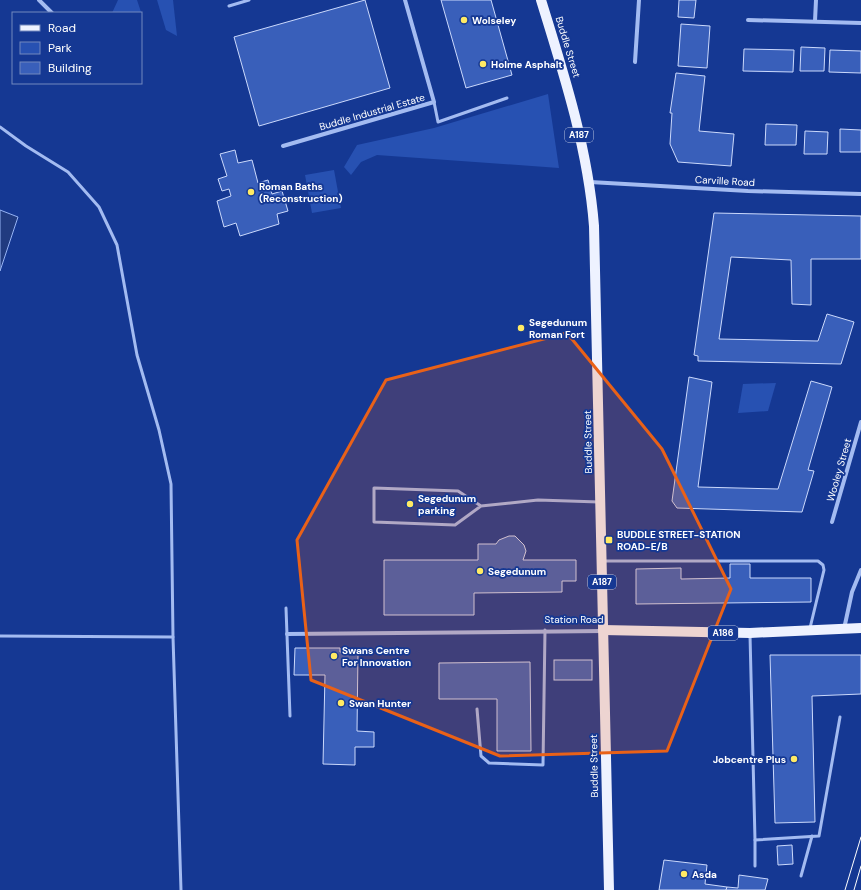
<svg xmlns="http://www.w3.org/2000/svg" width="861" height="890" viewBox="0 0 861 890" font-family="'DM Sans',sans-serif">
	<rect width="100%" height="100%" fill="#153893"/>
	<g fill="#2751b2">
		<path d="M118,0H137L142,15L141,44V13H112Z"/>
		<path d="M157,0H173L177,36L166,30Z"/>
		<path d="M548,94L559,168L377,155L361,162L351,175L344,167L357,145L434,128Z"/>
		<path d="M334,170L341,208L312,213L305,175Z"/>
		<path d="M776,383L768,411L738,413L743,384Z"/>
	</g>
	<path fill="#213b80" stroke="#96b3f4" d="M0,210L18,217L0,271Z"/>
	<g fill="#395fba" stroke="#cbd9fc">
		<path d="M365,0L390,88L259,126L234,37Z"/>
		<path d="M441,0H491L512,75L466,88Z"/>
		<path d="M679,0H696L694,18L678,17Z"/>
		<path d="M681,24L710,26L707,68L678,66Z"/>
		<path d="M801,47L825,48L824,71H800Z"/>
		<path d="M744,49L794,50L793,72L743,71Z"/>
		<path d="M830,50L861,51V73L829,72Z"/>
		<path d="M676,73L705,76L699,131L734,134L731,166L678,162L670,144L672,113H670Z"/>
		<path d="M766,124L797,125L796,145H765Z"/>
		<path d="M840,129L861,130V152H840Z"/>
		<path d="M805,131L828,132L827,154H804Z"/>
		<path d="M235,150L238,163L252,160L258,183L268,180L272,194L282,191L288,211L277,214L279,224L240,236L236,223L224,227L217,201L231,196L229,189L222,191L218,179L227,176L220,154Z"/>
		<path d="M714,213L861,216V259H811V305L792,304L791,260L731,257L719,339L818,341L827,314L854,322L841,364L698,361V356L694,355Z"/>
		<path d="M689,377L712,382L698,487L778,489L811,381L832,387L808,470L814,471L802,512L677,508L672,501Z"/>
		<path d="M509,536H515L524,545L526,551L523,560H576V581H562V592L474,593V615H384V560H478V544H496L499,540Z"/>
		<path d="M730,564H750V578H811V602L636,604V569L681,568V579L730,578Z"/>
		<path d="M295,648H340V652H358L357,731L374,732V747H355V765L323,764L325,675H294Z"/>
		<path d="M770,655H861V694L812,696L815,822L775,823Z"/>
		<rect x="554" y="660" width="38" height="20"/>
		<path d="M530,662L531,751H497V699H439V663Z"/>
		<path d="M792,845L793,864L778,865L777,846Z"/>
		<path d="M664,860L707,865L705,884L727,887L726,890H659Z"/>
		<path d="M739,875L768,879L765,890H726L727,887L738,888Z"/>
	</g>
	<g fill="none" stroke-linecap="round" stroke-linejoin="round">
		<g stroke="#a3bbf1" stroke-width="3">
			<path d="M229,6L249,0"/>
			<path d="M434,102L438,122L507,98"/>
			<path d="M0,127L26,146L68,172L99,207L117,245L137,355L159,430L171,484L173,637L181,890"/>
			<path d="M481,506L455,525L374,522V488L458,491L481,506L538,500L599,502"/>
			<path d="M603,561H818L823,565L824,570L810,628"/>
			<path d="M286,608L290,716"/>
			<path d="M750,635L755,840L819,836L840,717"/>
			<path d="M0,636L173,637"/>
			<path d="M477,709L481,756L489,763L543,765L545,630"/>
			<path d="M755,840V866"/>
			<path d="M801,876L812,836"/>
		</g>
		<g stroke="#a3bbf1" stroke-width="4">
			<path d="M39,0L52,13"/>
			<path d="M748,20L861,23"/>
			<path d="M815,21L816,0"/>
			<path d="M635,62L639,0"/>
			<path d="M283,146L434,102L405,0"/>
			<path d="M590,182L748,191L861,194"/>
			<path d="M832,522L861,422"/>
			<path d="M844,629L852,592L861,570"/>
			<path d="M287,634L603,631"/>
		</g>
		<g stroke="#eef2ff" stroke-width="10">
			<path d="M541,0C564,74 588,149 594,226L609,890"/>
			<path d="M603,630L750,633L861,628"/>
		</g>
		<g stroke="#fff" stroke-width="1">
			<path d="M845,890L861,837"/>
			<path d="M854,890L861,866"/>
		</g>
	</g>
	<path fill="#e96118" fill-opacity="0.2" stroke="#e96118" stroke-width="3" stroke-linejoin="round" d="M567,333L662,449L731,589L667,751L500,756L311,680L297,540L386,380Z"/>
	<g fill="#ffea64" stroke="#153893" stroke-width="1.5">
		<circle cx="464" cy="20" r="4"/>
		<circle cx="483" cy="64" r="4"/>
		<circle cx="251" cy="192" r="4"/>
		<circle cx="521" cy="328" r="4"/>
		<circle cx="410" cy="504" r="4"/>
		<rect x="605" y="536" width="8" height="8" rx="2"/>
		<circle cx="480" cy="571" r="4"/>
		<circle cx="334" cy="656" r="4"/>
		<circle cx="341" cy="703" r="4"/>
		<circle cx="794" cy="759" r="4"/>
		<circle cx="684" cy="874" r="4"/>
	</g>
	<g text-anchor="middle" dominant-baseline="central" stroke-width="3.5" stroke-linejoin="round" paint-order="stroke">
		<g fill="#153893" stroke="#b9c3df" stroke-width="1">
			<rect x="565" y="128" width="28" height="14" rx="3"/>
			<rect x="588" y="575" width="28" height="14" rx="3"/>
			<rect x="708" y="626" width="30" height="14" rx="3"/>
		</g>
		<g font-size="9" font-weight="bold" fill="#fff">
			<text x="579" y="135">A187</text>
			<text x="602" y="582">A187</text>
			<text x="723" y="633">A186</text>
		</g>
		<g font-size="10" font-weight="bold" fill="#fff" stroke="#153893" text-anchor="start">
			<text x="472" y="20">Wolseley</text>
			<text x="491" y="64">Holme Asphalt</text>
			<text x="259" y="186">Roman Baths<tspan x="259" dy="12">(Reconstruction)</tspan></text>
			<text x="529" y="322">Segedunum<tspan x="529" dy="12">Roman Fort</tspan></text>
			<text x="418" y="498">Segedunum<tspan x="418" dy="12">parking</tspan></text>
			<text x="617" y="534">BUDDLE STREET-STATION<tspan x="617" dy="12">ROAD-E/B</tspan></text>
			<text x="488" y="571">Segedunum</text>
			<text x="342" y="650">Swans Centre<tspan x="342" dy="12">For Innovation</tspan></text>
			<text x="349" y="703">Swan Hunter</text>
			<text x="786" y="759" text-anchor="end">Jobcentre Plus</text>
			<text x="692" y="874">Asda</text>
		</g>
		<g font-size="10" fill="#fff" stroke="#153893">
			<text transform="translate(568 47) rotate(73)">Buddle Street</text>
			<text transform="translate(372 112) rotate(-16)">Buddle Industrial Estate</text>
			<text transform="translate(725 181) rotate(3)">Carville Road</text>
			<text transform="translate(588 442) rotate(-91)">Buddle Street</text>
			<text transform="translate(839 470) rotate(-74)">Wooley Street</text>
			<text x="574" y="619">Station Road</text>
			<text transform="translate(594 766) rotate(-91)">Buddle Street</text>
		</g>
	</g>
	<rect x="12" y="12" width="130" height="72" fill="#153893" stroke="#7388be"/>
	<rect x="20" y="25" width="20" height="6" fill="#eef2ff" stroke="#7388be"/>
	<text x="48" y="32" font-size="12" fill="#ffffff">Road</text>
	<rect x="20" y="42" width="20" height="12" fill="#2751b2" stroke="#7388be"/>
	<text x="48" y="52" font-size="12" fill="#ffffff">Park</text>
	<rect x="20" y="62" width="20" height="12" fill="#395fba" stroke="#7388be"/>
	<text x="48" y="72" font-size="12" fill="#ffffff">Building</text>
</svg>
